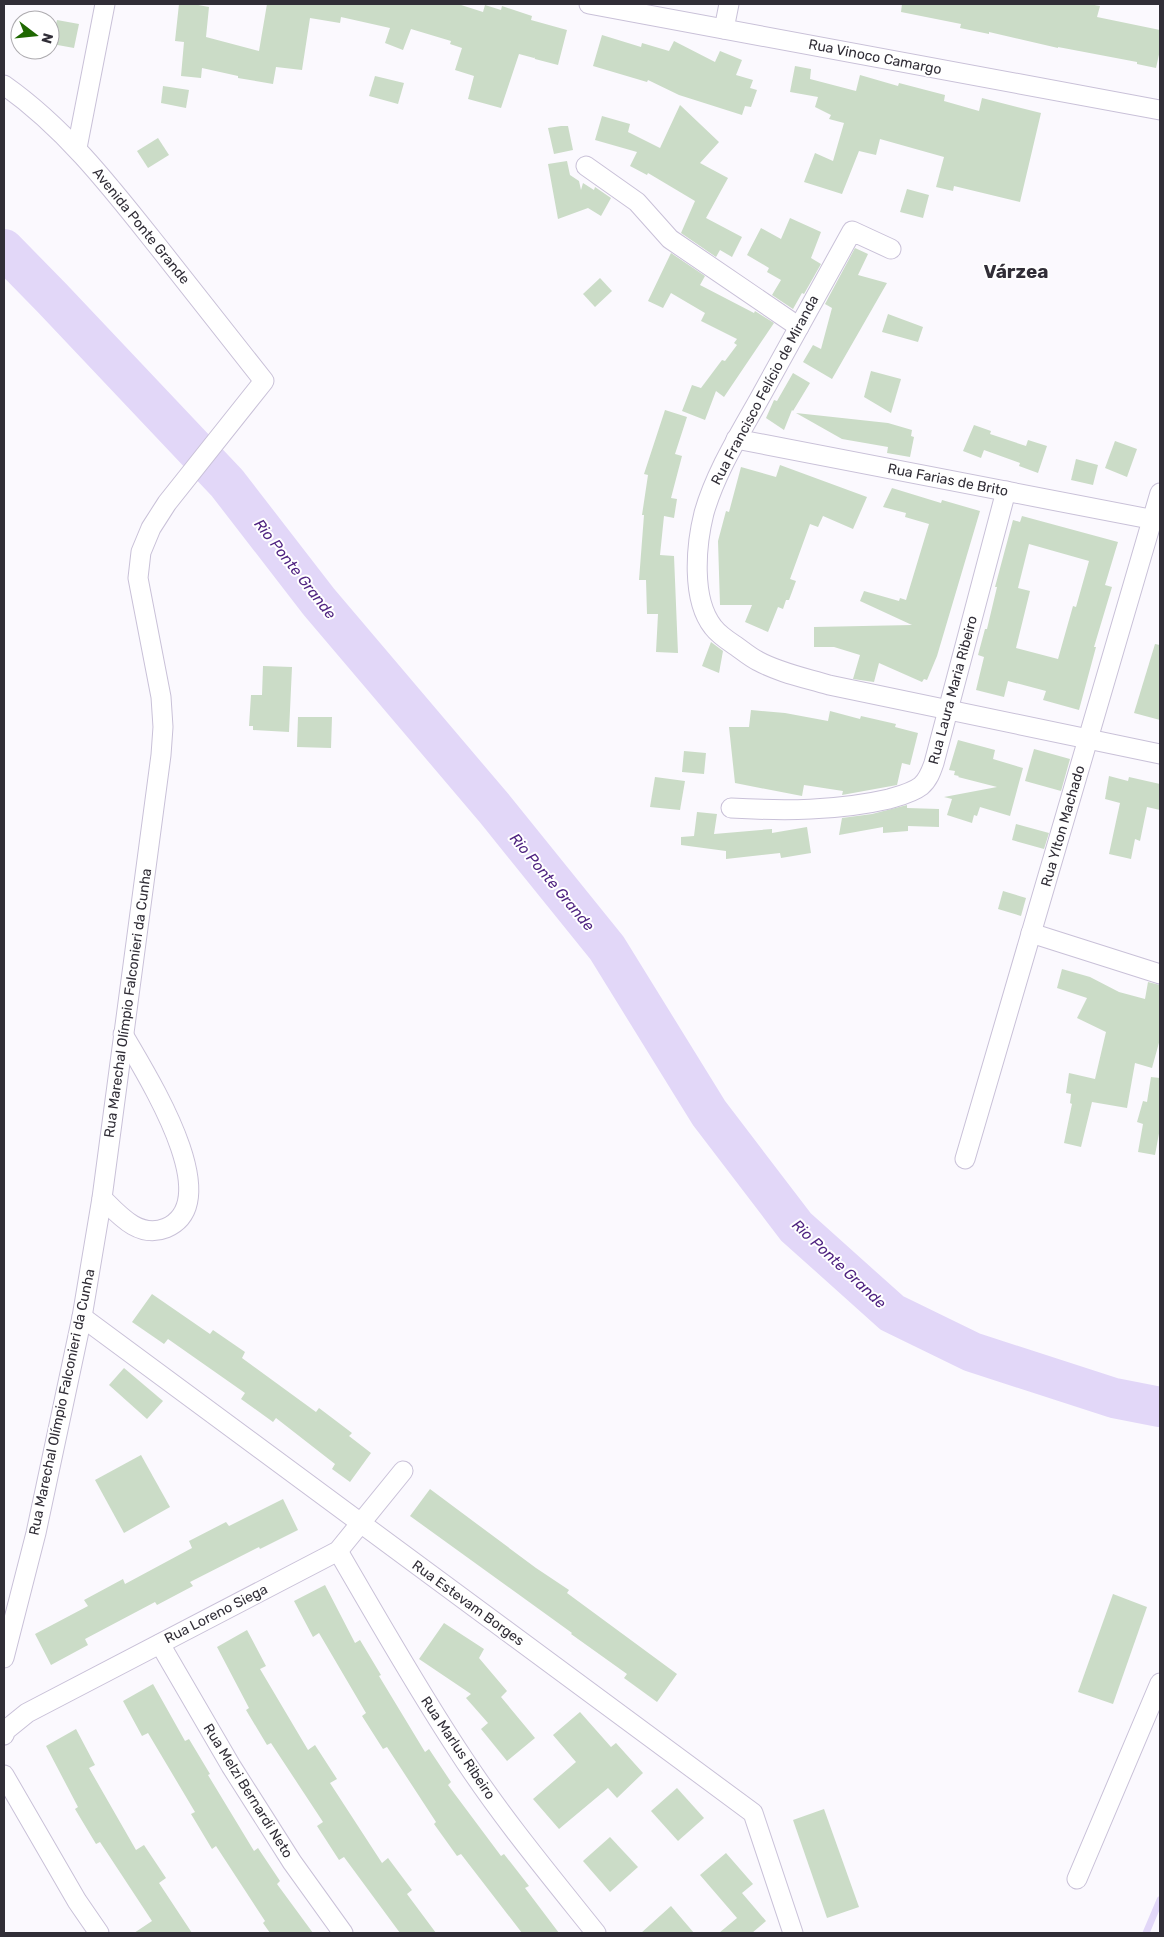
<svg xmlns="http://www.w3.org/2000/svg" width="1164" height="1937" viewBox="0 0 1164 1937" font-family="Rubik,sans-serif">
	<rect width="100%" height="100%" fill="#fbf9fe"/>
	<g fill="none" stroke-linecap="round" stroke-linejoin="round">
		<path stroke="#e2d7f8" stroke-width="7" d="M1146,1933L1160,1900"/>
		<path stroke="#e2d7f8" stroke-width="40" d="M4,249L52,298L227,483L319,602L494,808L607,948L709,1113L796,1227L892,1313L972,1352L1114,1398L1160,1407"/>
	</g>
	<g fill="#cbdcc7" fill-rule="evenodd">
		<path d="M179,4H193L209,7L206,37L259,51L267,4H458L483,12L485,5L501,10L502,6L532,16L531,20L567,30L558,65L535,59L534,57V58L519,54L501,108L468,99L474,76L455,70L462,48L450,44L451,41L411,29L403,50L385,43L390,28L341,17L340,23L310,18L302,70L276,67L273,84L238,78V76L202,68L201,78L181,76L184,42L175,41Z"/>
		<path d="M902,4H1089L1100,6L1097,17L1160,30V50L1156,68L1137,64V62L1058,47V48L989,32V34L960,28L961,24L901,12Z"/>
		<path d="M57,20L79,24L74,48L52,44Z"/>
		<path d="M602,35L641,47L642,43L669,51L674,41L715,62L720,51L742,60L736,75L753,80L750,88L757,90L751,107L745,106L742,115L679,95L648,80L647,82L593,66Z"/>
		<path d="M795,66L811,69L810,79L856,91L860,75L898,86L899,83L945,95L944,101L979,111L982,98L1041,113L1020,202L954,186L953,191L936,187L944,157L880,139L876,155L859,151L842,194L804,182L815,153L833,161L844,123L829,119L831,115L815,107L818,97L790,92Z"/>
		<path d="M375,76L404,83L398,104L369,96Z"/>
		<path d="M163,86L189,90L186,108L161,103Z"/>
		<path d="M680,105L719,142L700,163L728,178L706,218L742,237L732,257L720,250L716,257L681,233L695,201L648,173L647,175L630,166L637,152L595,140L602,116L630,124L628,132L660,148Z"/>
		<path d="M561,126H568L573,150L554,154L548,128Z"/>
		<path d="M158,138L169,155L148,168L137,151Z"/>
		<path d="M567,161L570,175L579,181L581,190L583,183L594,190L595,187L611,198L601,216L588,208L558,219L548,164Z"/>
		<path d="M907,189L929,195L923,218L900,212Z"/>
		<path d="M790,218L821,232L811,258L821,264L804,294L802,293L793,309L772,295L781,280L767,272L769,268L747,255L761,228L781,239Z"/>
		<path d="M855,248L868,254L858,275L887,283L832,379L803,362L813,345L821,349L832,308L825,304Z"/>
		<path d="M671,253L705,276L700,285L754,313L755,311L774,323L724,397L716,391L705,420L682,411L692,385L701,388L722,360L725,361L737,345L734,343L737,339L701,321L705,313L671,293L663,308L648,301Z"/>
		<path d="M600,278L612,291L595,307L583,294Z"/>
		<path d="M888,314L923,327L918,342L882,332Z"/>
		<path d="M871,371L901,379L891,413L864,397Z"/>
		<path d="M793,373L810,383L793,411L792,410L784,430L766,418L774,400L777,401Z"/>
		<path d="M665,410L687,417L675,454L682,456L671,498L677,499L674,518L664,516L660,555L674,556L678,653L656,652L658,614H647L646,580H639L644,515H642L648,475L644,474Z"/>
		<path d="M796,413L888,423L912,430L911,436L914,437L910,457L887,453L888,447L842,439Z"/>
		<path d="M974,425L991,431L990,434L1026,446L1028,440L1047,446L1038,473L1019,466L1020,463L984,450L981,458L963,451Z"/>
		<path d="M1115,441L1137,449L1127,477L1105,468Z"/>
		<path d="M1076,459L1098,465L1093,485L1071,480Z"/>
		<path d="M780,465L867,497L853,529L823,516L818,527L810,524L790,579L796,581L789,600H786L783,609L778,607L768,632L745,622L752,605H720L718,541L726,511L729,512L741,467L776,477Z"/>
		<path d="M892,488L941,503L942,500L980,511L937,656L927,680L924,679L922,682L879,663L874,682L853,679L860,655L834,647H814V627L912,625L860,601L864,591L899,601L900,598L906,600L929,524L905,517L906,513L883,507Z"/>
		<path d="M1022,516L1118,542L1105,585L1112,587L1094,647H1096L1079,710L1043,700L1046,691L1008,681L1004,697L976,690L984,657L978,655L985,629H987L997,587H995L1013,520L1020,522ZM1029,544L1089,561L1076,607L1073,606L1058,659L1016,648L1030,591L1018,588Z"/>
		<path d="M711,642L723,651L719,673L702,666Z"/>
		<path d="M1155,644L1160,645V720L1134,713Z"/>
		<path d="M263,666L292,667L289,732L253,730V726H249L251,695H262Z"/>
		<path d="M751,710L785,713L828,721L830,711L860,719L861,716L896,724L895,727L918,733L910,765L902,763L897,785L842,795L843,791L804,785L802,796L735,783L729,727H749Z"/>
		<path d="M298,717H332L331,748L297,747Z"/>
		<path d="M958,740L995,750L993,759L1023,768L1010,816L980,807L977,816L974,815L972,823L947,815L952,799L944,797L997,787L958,777L959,776L954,775L955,771L949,770Z"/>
		<path d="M1034,749L1070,759L1061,791L1025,781Z"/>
		<path d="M684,751L706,753L704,774L682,772Z"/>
		<path d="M1109,776L1128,781L1129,777L1160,784V810L1147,807L1140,841L1135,839L1131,859L1109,854L1120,803L1105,799Z"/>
		<path d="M655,777L685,781L680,810L650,807Z"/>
		<path d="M907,805V808L939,809V827L908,826V831L883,833V827L839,835L842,818L872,814Z"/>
		<path d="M697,812L717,814L714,834L772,829V833L807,827L811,853L781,858L780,853L726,859V851L681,845V837L694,836Z"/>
		<path d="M1016,824L1049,833L1044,849L1012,840Z"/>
		<path d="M1003,891L1026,898L1021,916L998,909Z"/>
		<path d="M1062,969L1090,977L1119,992L1145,999L1148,982L1160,985V1039L1152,1068L1135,1063L1127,1108L1092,1102L1081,1147L1064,1143L1072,1104L1070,1103L1071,1094L1066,1093L1069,1073L1095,1079L1106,1032L1077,1018L1087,998L1057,988Z"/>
		<path d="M1151,1077L1160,1078V1128L1155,1155L1138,1152L1143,1124L1137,1122L1143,1101L1147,1102Z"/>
		<path d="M152,1294L210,1334L213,1330L245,1352L242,1358L316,1412L319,1408L352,1433L349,1436L371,1453L350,1482L332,1469L335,1464L276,1418L273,1422L241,1399L245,1393L168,1339L164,1344L132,1322Z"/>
		<path d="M124,1368L163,1401L147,1419L109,1385Z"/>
		<path d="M141,1455L170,1507L124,1533L95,1480Z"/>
		<path d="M430,1489L536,1568L569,1590L567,1593L677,1674L657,1702L624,1678L627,1674L571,1634L572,1633L410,1516Z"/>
		<path d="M283,1499L298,1530L260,1549L259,1547L190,1582L193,1586L157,1605L155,1602L85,1639L88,1645L51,1665L35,1634L88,1606L84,1600L123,1579L125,1584L192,1548L189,1541L226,1522L229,1526Z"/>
		<path d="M325,1585L355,1643L360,1640L381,1675L379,1676L425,1752L429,1749L451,1782L448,1785L501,1856L504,1854L529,1886L525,1888L559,1933H522L461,1854L457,1856L434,1824L436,1822L387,1747L383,1749L362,1716L366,1713L319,1633L313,1637L294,1601Z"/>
		<path d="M1113,1594L1147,1607L1113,1704L1078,1692Z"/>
		<path d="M444,1623L484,1649L479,1658L507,1691L501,1697L535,1738L507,1761L481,1729L488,1723L466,1698L471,1694L419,1659Z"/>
		<path d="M247,1630L266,1666L260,1669L308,1750L315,1745L337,1779L330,1783L382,1863L388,1858L412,1890L407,1894L436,1933H400L344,1857L339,1860L317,1826L323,1822L271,1743L267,1745L246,1710L249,1708L217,1647Z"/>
		<path d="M153,1684L185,1741L189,1739L210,1774L208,1775L254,1851L258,1848L280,1881L277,1884L313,1933H270L263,1923L265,1921L216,1846L212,1849L191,1814L195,1812L148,1733L142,1736L123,1701Z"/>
		<path d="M580,1712L611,1747L616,1743L643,1773L617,1798L608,1788L559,1829L533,1799L576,1762L553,1735Z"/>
		<path d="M76,1729L95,1765L89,1768L136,1850L144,1845L166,1878L159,1883L192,1933H134L152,1921L100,1842L96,1844L75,1809L78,1807L46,1746Z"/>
		<path d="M677,1788L704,1818L678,1841L651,1811Z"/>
		<path d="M824,1809L859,1907L827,1918L793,1820Z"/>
		<path d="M610,1837L638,1867L610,1892L583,1861Z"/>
		<path d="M726,1853L753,1884L742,1893L766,1921L752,1933H719L737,1918L700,1875Z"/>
		<path d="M671,1906L694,1933H641Z"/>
	</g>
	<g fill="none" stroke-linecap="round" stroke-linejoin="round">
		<defs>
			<g id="minor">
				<path d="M589,4L1160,110"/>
				<path d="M724,29L729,4"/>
				<path d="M4,85C65,128 110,186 156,244C192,289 228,335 264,381L167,503L151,528L141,552L138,578L161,697L163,727L161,755L102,1198L82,1317L36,1533L4,1658"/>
				<path d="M77,148L105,4"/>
				<path d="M586,166L637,202L670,239L799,327"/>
				<path d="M891,249L852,231C822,286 792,340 762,394C741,432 716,471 704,513C696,545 691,599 713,627C719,635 727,640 736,646C743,651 750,657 758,661C780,673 806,678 829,685L1160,754"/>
				<path d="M736,439L1160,521"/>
				<path d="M731,808C784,811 837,811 889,799C899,796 912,793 921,786C928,780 931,772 934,763L1006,491"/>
				<path d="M1031,933L1160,974"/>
				<path d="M965,1159L1160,493"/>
				<path d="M102,1198C119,1215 139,1239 166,1228C229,1201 143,1070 123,1034"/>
				<path d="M82,1317L753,1813L793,1933"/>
				<path d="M338,1551C377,1618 415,1685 457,1749C499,1814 548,1873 596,1933"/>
				<path d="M160,1644L231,1766L292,1862L343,1933"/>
				<path d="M4,1735L6,1730L27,1713L338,1551L403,1471"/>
				<path d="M4,1775L77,1901L99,1933"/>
				<path d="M1077,1879L1160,1683"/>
			</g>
		</defs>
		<use href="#minor" stroke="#c9c1d8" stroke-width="21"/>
		<use href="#minor" stroke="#fff" stroke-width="19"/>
	</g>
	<g text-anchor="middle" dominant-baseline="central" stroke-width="4" stroke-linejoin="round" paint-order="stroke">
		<g font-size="14" fill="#312e37" stroke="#fff">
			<text transform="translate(875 57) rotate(11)">Rua Vinoco Camargo</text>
			<text transform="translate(141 226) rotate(51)">Avenida Ponte Grande</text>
			<text transform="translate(765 390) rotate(-62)">Rua Francisco Felício de Miranda</text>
			<text transform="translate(948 480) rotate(11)">Rua Farias de Brito</text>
			<text transform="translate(953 690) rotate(-75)">Rua Laura Maria Ribeiro</text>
			<text transform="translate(1063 826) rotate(-74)">Rua Ylton Machado</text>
			<text transform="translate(128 1003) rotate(-82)">Rua Marechal Olímpio Falconieri da Cunha</text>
			<text transform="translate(62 1402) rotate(-78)">Rua Marechal Olímpio Falconieri da Cunha</text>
			<text transform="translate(468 1603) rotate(36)">Rua Estevam Borges</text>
			<text transform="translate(216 1614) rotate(-27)">Rua Loreno Siega</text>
			<text transform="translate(458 1748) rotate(56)">Rua Marlus Ribeiro</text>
			<text transform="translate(248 1791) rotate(58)">Rua Melzi Bernardi Neto</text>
		</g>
		<g font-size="15" font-style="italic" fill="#4f2380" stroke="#fff">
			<text transform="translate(295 569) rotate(52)">Rio Ponte Grande</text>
			<text transform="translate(552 882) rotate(50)">Rio Ponte Grande</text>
			<text transform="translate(839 1264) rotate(43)">Rio Ponte Grande</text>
		</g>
		<g font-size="19" font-weight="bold" fill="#312e37" stroke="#fff">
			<text x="1016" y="271">Várzea</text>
		</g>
	</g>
	<rect width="1164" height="1937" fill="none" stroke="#312e37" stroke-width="10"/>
	<g transform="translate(35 35) rotate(106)"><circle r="24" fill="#ffffff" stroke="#adabaf"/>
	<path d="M0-4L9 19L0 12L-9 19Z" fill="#1f6802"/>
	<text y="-8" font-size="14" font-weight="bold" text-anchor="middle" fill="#312e37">N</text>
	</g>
</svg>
